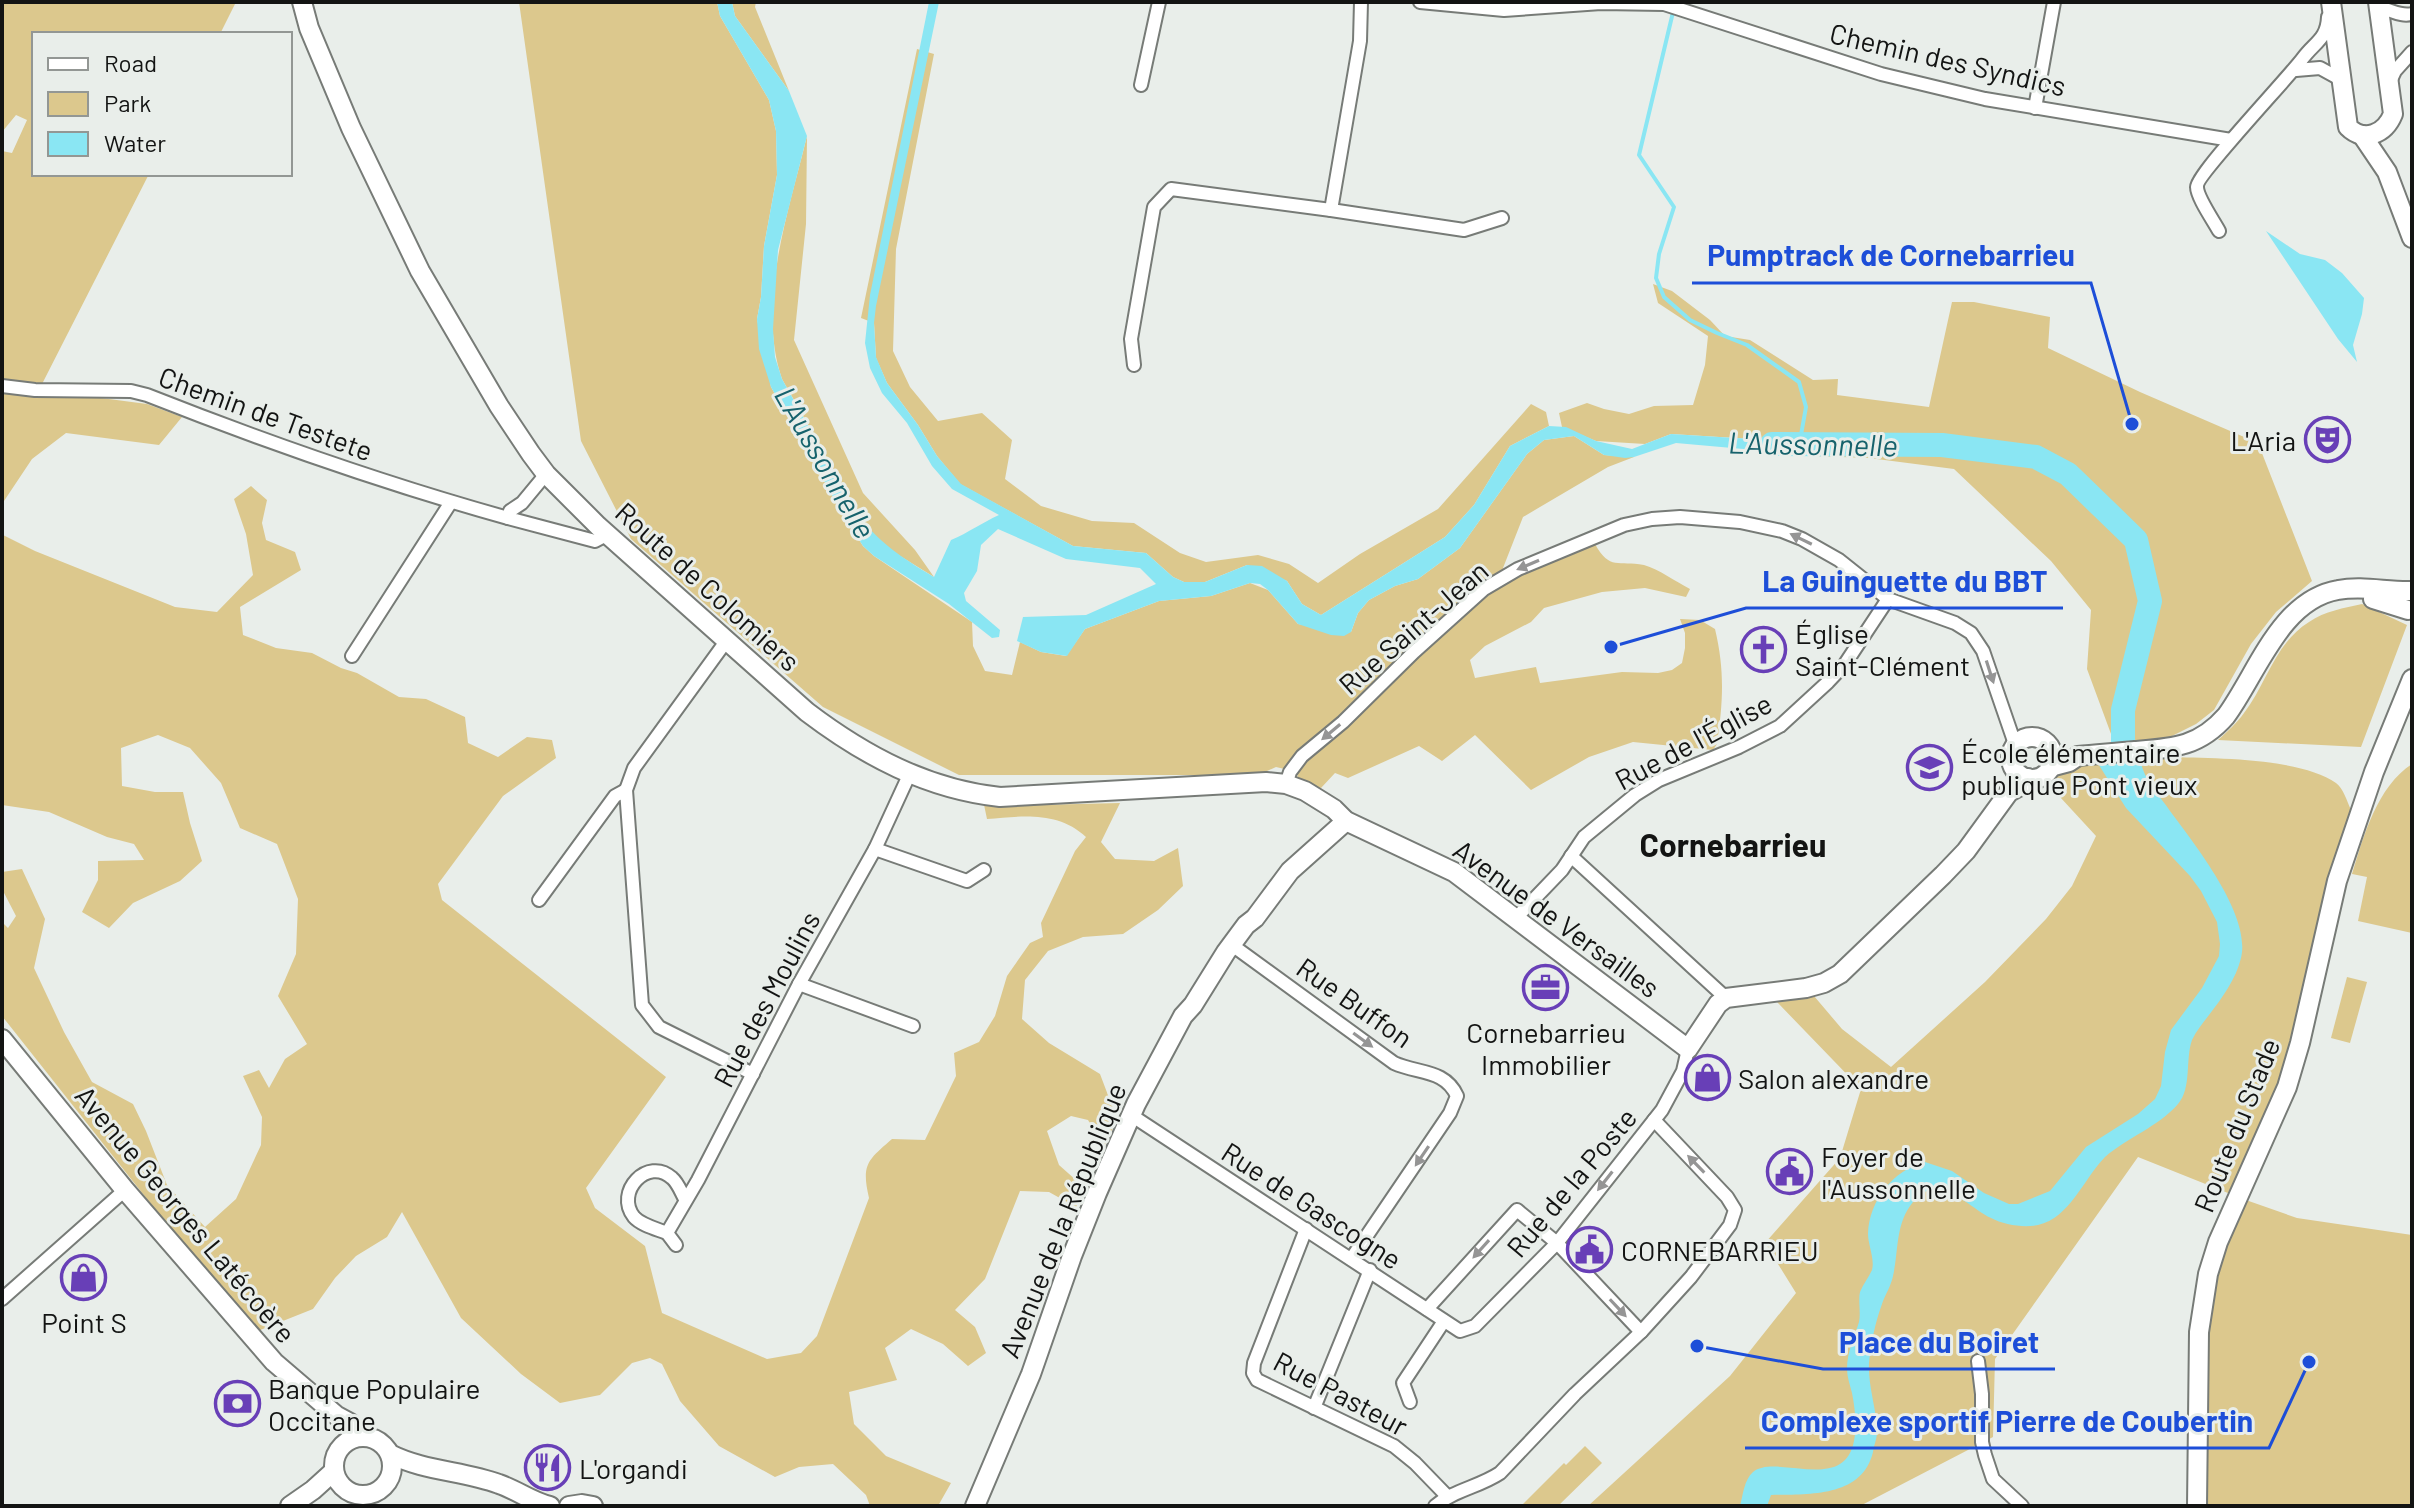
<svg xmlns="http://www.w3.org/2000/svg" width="2414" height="1508" viewBox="0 0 2414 1508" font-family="Barlow,sans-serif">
	<rect width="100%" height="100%" fill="#e9eeea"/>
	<g fill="#dcc88d">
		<path d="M2,2H236L220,34H34V174H149L41,386L2,380V151L12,153L27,120L16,115L2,132Z"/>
		<path d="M519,2H717L720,16L769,100L776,131L777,175L764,246L761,297L757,319L771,387L845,518L863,546L874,556L972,622L973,646L985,671L1012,675L1020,642L1041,652L1066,656L1085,629L1159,601L1211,596L1250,583L1268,590L1298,624L1351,632L1358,613L1369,600L1395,586L1418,579L1460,548L1527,454L1544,440L1574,436L1604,455L1634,457L1608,467L1523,517L1503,568L1510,581L1522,574L1595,544C1610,571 1618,560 1644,565C1659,569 1676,582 1690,589L1686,597L1645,588L1602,592L1544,608L1531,622L1485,646L1470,660L1475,678L1536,667L1540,683L1622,672L1658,673L1672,670L1682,663L1685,648V633L1680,619L1700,620L1715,629C1725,671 1723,702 1717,744L1713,750L1633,742L1589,757L1531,790L1475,735L1442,761L1419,746L1348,778L1335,773L1321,788L1298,780L1297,772L1276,767L1258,775H959L823,707L631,539L581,441Z"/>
		<path d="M732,2H756L755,7L789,91L735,16Z"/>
		<path d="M917,49L934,54L896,249L893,351L910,387L938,421L982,413L1012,440L1005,479L1041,506L1092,521L1134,523L1180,553L1206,562L1258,555L1289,564L1318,583L1360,554L1438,509L1531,404L1546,412L1549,426L1510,446L1474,505L1445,537L1321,615L1302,604L1287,581L1247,565L1205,582H1184L1173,577L1146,553L1073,546L960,484L937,456L918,425L887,383L876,358L874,323L861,318Z"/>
		<path d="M807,136L806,224L794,340L863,493L915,550L934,577L892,551L868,530L782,379C756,303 789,211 807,136Z"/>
		<path d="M1653,284L1672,291L1710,320L1725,336L1750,340L1813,380L1838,379L1837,395L1929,407L1952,302H1974L2050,317L2048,348L2140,392L2258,443L2312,581L2276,612L2251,644L2214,710L2196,724L2166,739L2114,742L2087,669L2091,610L2051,561L1954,469L1869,458L1811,456L1801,454V442L1671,434L1645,444L1596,441L1562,427L1559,413L1587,403L1604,409L1629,414L1654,406L1693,405L1705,365L1708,336L1658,303Z"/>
		<path d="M2,385L147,404L182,417L159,445L66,433L32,459L2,504Z"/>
		<path d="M251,486L267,500L262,523L266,540L295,552L301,570L240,607L243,635L276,648L312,653L341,668L357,673L399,697L426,699L465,717L468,743L498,757L527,737L552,740L556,758L503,796L438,884L442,900L666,1077L586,1188L595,1208L645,1246L662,1313L767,1359L801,1353L817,1336L869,1198C861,1164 868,1160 892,1139L925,1140L956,1076L954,1053L979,1042L995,1016L1007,976L1030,943L1043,937L1041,923L1075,851L1086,837C1058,811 1023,816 987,819L983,800L997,806L1120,803L1101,842L1115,859L1154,861L1178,848L1183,886L1158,910L1123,934L1083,937L1048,951L1025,980L1022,1019L1049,1043L1100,1074L1117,1119L1104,1147L1088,1120L1071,1116L1047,1131L1059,1165L1086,1189L1076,1207L1049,1192L1020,1191L985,1279L955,1310L975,1327L986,1353L968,1366L943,1344L911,1329L885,1348L897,1380L849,1392L854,1424L886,1456L951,1483L938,1506H870L866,1495L833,1464L799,1467L775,1477L719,1446L680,1401L662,1364L650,1358L632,1363L600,1395L560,1403L521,1374L461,1318L402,1212L387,1237L356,1256L335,1278L313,1309L253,1333L2,1016V922L8,928L16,916L2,889V872L22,869L45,919L34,968L64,1032L92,1082L133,1104L146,1131L167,1185L205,1227L236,1199L261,1145L262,1117L243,1076L259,1070L269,1088L285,1059L307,1044L278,996L296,954L298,899L277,844L240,828L221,783L190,748L158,735L121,748L122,786L155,792H183L190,823L202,861L180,881L133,903L109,928L82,912L98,880V861L144,860L134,844L107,837L49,812L2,805V531L3,535L35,551L175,607L217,612L253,575L246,534L234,499Z"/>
		<path d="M2362,604L2407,625L2361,747L2218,740C2227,732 2237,723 2244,713C2267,683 2275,643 2309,622C2325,611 2344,608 2362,604Z"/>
		<path d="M2162,757C2206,758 2300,757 2336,783C2343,788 2347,801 2351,810L2329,882L2292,1050L2277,1090L2228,1193L2138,1157L1995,1359L1993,1437L1860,1506H1588L1730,1376L1796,1293L1765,1243L1840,1158L1861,1089L1777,1002L1814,996L1842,1029L1891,1067L1985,982L2046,919L2072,886L2096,836L2048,784L2059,770L2065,766Z"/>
		<path d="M2412,764V933L2358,921L2367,877L2352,874C2364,835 2377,787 2412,764Z"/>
		<path d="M2347,977L2367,982L2350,1043L2331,1038Z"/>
		<path d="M2243,1199L2297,1218L2412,1235V1506H2205L2208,1316L2220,1264Z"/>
		<path d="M1585,1446L1602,1463L1558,1506H1521L1564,1463L1566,1465Z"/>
	</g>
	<g fill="#8ae6f3">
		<path d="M717,2H732L735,16L789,91L807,136L778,250L773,329L775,357L782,379L855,510C877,542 901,557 934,577L951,540C968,533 983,522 999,515L952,489L932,466L907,423L882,393L870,368L865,343L870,295L929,2H939L876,306L874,323L876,357L887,383L918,425L937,456L961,484L1073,546L1146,553L1173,577L1184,582H1205L1247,565L1262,566L1287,581L1302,604L1321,615L1445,537L1474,505L1510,446L1549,426L1566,427L1596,441L1632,449L1671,434L1802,442L1801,454L1676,443L1634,457L1625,458L1604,455L1574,436L1544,440L1527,454L1460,548L1418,579L1395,586L1369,600L1358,613L1351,632L1344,636L1331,635L1298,624L1268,590L1260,584L1250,583L1211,596L1159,601L1085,629L1067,656L1041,652L1017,641L1023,617L1086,615L1156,584L1140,568L1066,559L998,529L981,545L977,571L964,593L966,601L1000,630L999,637L992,638L949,604L874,556L863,546L845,518L771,387L759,349L757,319L761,297L764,246L777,175L776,131L769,100L720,16Z"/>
		<path d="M2266,231L2300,254L2325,260L2342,273L2364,298L2362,314L2353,345L2357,362L2338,339Z"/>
		<path d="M2140,757C2142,776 2154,789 2165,804C2190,839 2252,913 2241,958C2236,979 2222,998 2209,1015C2203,1023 2196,1031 2192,1040C2185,1060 2192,1088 2178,1104C2158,1127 2128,1137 2105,1157C2084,1178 2070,1218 2038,1225C2024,1228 2004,1225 1991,1218C1967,1207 1939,1170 1913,1202C1895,1224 1899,1250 1893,1276C1891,1286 1885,1295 1882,1304C1875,1323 1871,1343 1869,1363C1868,1386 1876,1407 1877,1429C1878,1436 1874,1445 1873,1452C1862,1498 1808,1494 1771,1495L1767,1506H1740C1743,1495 1744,1480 1753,1472C1776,1453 1844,1494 1854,1441C1857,1426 1855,1408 1852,1393C1850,1385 1847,1377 1847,1369C1847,1352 1854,1338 1859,1322C1861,1312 1858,1300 1860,1292C1863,1284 1869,1277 1872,1270C1875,1259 1868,1245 1868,1234C1869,1201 1893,1170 1925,1162L1952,1171L1984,1193L2009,1204H2018L2050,1191L2086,1147L2138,1114L2155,1099L2161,1086L2165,1052L2171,1030L2202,988L2219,956L2220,944L2217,922L2201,891L2190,876L2126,808L2097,762Z"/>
	</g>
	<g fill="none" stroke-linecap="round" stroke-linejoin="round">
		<path stroke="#8ae6f3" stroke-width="4" d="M1674,8L1639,155L1674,207L1659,254L1656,278L1664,297L1690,320L1717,333L1747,345L1799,382L1806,407L1799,446"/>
		<path stroke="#8ae6f3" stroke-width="24" d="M1772,444L1942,445L2036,457L2068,474L2136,540L2150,601L2123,710V774"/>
		<defs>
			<g id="street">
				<path d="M1361,2L1360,41L1331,210L1464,230L1502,218"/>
				<path d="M1420,2L1504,10L1601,3L1664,4L1881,74L1985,99L2231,140"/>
				<path d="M2379,8C2391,9 2399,17 2412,14"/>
				<path d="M2296,70L2320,68L2340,79"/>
				<path d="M2389,84L2395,71L2412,52"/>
				<path d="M1141,85L1159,2"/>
				<path d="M2035,108L2054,2"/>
				<path d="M2219,231C2213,220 2197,197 2197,187C2196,175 2289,77 2303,58C2315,42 2327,39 2328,17"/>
				<path d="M1134,365L1131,339L1154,207L1171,189L1331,210"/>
				<path d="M2,386L35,390L131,391L147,395C266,442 386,484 508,518"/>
				<path d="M546,474L522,503L510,511L508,518L595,541L608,534"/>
				<path d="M727,640L634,768L626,790L642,1005L659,1027L753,1074"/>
				<path d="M352,656L451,502"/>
				<path d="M1286,784L1290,772L1302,756L1343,722L1414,652L1484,589L1518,569L1624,525L1652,519L1680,517L1740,522L1782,531L1802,539L1839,560L1888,599L1955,623L1971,633L1983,651L2015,744"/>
				<path d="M875,849L967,881L984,870"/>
				<path d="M1571,856L1726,998"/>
				<path d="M539,900L615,796L626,790"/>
				<path d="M1515,919L1562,870L1584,837L1635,795L1659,780L1739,747L1780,726L1828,682L1845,664L1888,599"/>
				<path d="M1232,945L1394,1063C1418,1074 1445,1069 1457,1096L1450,1113L1351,1259"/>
				<path d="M799,984L913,1026"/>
				<path d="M1131,1115L1460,1331L1475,1326L1557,1243L1662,1110L1683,1071L1688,1049"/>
				<path d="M1306,1229L1254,1363L1253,1373L1257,1380L1394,1446L1415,1463L1447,1496"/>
				<path d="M667,1233C657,1229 641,1225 634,1217C614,1192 648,1156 672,1178C678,1183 681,1192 685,1199"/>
				<path d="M676,1245L667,1233L698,1180L799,984L875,849L910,773"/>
				<path d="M2,1299L125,1190"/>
				<path d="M1427,1309L1517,1210L1557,1243L1641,1332"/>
				<path d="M1978,1361L1982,1394V1442L1985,1455L1993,1479L2022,1506"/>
				<path d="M1410,1402L1403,1383L1444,1321"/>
				<path d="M1314,1408L1370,1270"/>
				<path d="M1435,1506C1454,1490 1479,1487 1500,1473L1575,1394L1641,1332L1691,1277L1730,1225L1735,1210L1727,1197L1654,1120"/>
			</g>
			<g id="secondary">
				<path d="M302,2L309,28L351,128L420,271L499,406L531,454L546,474L598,526L807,712C865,756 927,789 1000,797L1266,782L1286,784L1305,791L1334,809L1346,821L1454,872L1688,1049L1718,1004L1726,998L1806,988L1824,983L1840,974L1943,875L1966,851L2009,792L2022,785L2028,778"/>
				<path d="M2331,2L2348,127C2364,143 2385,134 2393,114L2378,2"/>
				<path d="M2362,135L2387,172L2412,238"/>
				<path d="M2373,599L2408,610"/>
				<circle cx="2032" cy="758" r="21"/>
				<path d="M2050,767L2069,762L2078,756C2097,754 2116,753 2135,751C2173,748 2199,747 2226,716C2257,674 2280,600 2338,590C2363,585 2387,592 2412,591"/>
				<path d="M2,1039L125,1190L274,1362L337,1416L350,1423L363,1437"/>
				<circle cx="363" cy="1466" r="29"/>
				<path d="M390,1454C424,1471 463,1471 499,1484C517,1490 532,1502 550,1506"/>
				<path d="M290,1506L313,1490L334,1471"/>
				<path d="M569,1506L582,1504L593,1506"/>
				<path d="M975,1506L1031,1374L1072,1256L1097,1193L1136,1104L1183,1016L1193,1005L1226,952L1246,925L1255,918L1290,871L1346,821"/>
				<path d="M2197,1506L2199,1332L2208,1274L2218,1242L2287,1087L2300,1043L2337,881L2374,772L2412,679"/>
			</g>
		</defs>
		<use href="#street" stroke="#777b77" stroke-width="16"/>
		<use href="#secondary" stroke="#777b77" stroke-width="22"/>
		<use href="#street" stroke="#fff" stroke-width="12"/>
		<use href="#secondary" stroke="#fff" stroke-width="18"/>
	</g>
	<defs><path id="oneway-solid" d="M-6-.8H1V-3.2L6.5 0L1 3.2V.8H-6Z" transform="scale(2)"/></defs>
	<g fill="#959595">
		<use href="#oneway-solid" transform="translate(1801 539) rotate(-154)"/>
		<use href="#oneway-solid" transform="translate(1528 565) rotate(157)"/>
		<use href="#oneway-solid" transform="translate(1990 672) rotate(72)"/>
		<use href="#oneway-solid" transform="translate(1331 732) rotate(140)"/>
		<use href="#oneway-solid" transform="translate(1363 1040) rotate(36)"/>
		<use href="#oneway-solid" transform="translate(1422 1156) rotate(124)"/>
		<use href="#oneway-solid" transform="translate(1696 1164) rotate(-134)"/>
		<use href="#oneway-solid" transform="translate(1605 1181) rotate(128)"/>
		<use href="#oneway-solid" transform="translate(1481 1249) rotate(132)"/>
		<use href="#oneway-solid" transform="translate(1618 1308) rotate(47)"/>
	</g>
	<defs>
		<symbol id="theatre-ring" viewBox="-11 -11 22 22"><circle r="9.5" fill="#e9eeea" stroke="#683fb7" stroke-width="1.5"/><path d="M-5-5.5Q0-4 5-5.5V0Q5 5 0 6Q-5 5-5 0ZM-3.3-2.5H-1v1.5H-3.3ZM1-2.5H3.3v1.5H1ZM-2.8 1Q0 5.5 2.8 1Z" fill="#683fb7"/></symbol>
		<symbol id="church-ring" viewBox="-11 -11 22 22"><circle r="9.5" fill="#e9eeea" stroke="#683fb7" stroke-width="1.5"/><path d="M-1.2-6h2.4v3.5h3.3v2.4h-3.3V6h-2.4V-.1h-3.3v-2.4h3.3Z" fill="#683fb7"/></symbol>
		<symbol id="school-ring" viewBox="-11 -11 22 22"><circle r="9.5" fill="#e9eeea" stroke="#683fb7" stroke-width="1.5"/><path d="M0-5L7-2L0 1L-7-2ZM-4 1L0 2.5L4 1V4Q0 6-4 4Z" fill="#683fb7"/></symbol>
		<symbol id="office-ring" viewBox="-11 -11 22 22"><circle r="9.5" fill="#e9eeea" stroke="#683fb7" stroke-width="1.5"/><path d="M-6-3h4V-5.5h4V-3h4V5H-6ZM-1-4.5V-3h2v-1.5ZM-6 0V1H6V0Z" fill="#683fb7"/></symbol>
		<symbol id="shop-ring" viewBox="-11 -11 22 22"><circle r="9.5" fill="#e9eeea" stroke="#683fb7" stroke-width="1.5"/><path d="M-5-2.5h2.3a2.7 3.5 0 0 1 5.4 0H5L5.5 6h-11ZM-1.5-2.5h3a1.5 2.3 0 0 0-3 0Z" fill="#683fb7"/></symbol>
		<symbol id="civic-ring" viewBox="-11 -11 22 22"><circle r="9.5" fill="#e9eeea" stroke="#683fb7" stroke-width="1.5"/><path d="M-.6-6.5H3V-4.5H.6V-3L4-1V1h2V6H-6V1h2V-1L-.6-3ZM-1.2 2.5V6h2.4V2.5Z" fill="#683fb7"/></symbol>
		<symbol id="bank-ring" viewBox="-11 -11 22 22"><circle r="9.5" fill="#e9eeea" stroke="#683fb7" stroke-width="1.5"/><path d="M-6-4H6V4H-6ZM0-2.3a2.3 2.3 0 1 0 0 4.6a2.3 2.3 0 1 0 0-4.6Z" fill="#683fb7"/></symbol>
		<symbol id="restaurant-ring" viewBox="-11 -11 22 22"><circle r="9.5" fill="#e9eeea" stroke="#683fb7" stroke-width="1.5"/><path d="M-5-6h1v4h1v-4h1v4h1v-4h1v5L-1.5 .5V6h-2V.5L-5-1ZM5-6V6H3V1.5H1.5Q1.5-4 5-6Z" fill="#683fb7"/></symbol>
	</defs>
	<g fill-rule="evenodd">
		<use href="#theatre-ring" x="2302" y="414" width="51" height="51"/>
		<use href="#church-ring" x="1738" y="624" width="51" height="51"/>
		<use href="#school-ring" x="1904" y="742" width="51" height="51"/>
		<use href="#office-ring" x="1520" y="962" width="51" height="51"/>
		<use href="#shop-ring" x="1682" y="1052" width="51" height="51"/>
		<use href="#civic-ring" x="1764" y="1146" width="51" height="51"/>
		<use href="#civic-ring" x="1564" y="1224" width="51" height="51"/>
		<use href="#shop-ring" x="58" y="1252" width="51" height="51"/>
		<use href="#bank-ring" x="212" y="1378" width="51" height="51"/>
		<use href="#restaurant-ring" x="522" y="1442" width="51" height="51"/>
	</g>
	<g text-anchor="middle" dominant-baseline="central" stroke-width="6" stroke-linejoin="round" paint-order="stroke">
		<g font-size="28" fill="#131413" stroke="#e9eeea">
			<text transform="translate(1948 59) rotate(13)">Chemin des Syndics</text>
			<text transform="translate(266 413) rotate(20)">Chemin de Testete</text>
			<text transform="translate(708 586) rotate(42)">Route de Colomiers</text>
			<text transform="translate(1413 627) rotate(-41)">Rue Saint-Jean</text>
			<text transform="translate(1693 741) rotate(-28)">Rue de l'Église</text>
			<text transform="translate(1557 918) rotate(36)">Avenue de Versailles</text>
			<text transform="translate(766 999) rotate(-62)">Rue des Moulins</text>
			<text transform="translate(1355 1002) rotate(35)">Rue Buffon</text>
			<text transform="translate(2236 1125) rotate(-68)">Route du Stade</text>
			<text transform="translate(1571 1182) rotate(-50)">Rue de la Poste</text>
			<text transform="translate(1312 1205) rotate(33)">Rue de Gascogne</text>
			<text transform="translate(186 1214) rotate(50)">Avenue Georges Latécoère</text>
			<text transform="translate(1062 1220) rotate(-68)">Avenue de la République</text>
			<text transform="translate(1341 1393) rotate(28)">Rue Pasteur</text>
		</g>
		<g font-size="28" fill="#131413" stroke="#e9eeea" text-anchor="start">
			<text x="2296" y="440" text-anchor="end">L'Aria</text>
			<text x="1795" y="633">Église<tspan x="1795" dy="32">Saint-Clément</tspan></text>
			<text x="1961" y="752">École élémentaire<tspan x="1961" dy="32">publique Pont vieux</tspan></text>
			<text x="1546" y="1032" text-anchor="middle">Cornebarrieu<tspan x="1546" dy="32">Immobilier</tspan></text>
			<text x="1738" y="1078">Salon alexandre</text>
			<text x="1821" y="1156">Foyer de<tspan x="1821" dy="32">l'Aussonnelle</tspan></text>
			<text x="1621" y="1250">CORNEBARRIEU</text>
			<text x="84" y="1322" text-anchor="middle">Point S</text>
			<text x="268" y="1388">Banque Populaire<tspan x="268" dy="32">Occitane</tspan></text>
			<text x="579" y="1468">L'organdi</text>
		</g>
		<g font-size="30" font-style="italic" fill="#16626c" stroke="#e9eeea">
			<text transform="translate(1813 443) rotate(1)">L'Aussonnelle</text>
			<text transform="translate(826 462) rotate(60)">L'Aussonnelle</text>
		</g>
		<g font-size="32" font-weight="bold" fill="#131413" stroke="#e9eeea">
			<text x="1733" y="844">Cornebarrieu</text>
		</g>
	</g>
	<path fill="none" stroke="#1d4ed8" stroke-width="3" d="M2132 424L2091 283H1692M1611 647L1746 608H2063M1697 1346L1823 1369H2055M2309 1362L2269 1448H1745"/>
	<g fill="#1d4ed8" stroke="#e9eeea" stroke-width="3">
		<circle cx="2132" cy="424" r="8"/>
		<circle cx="1611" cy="647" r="8"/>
		<circle cx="1697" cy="1346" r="8"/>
		<circle cx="2309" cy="1362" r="8"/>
	</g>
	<g font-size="30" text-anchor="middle" font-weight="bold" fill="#1d4ed8" stroke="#e9eeea" stroke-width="6" stroke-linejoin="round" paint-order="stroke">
		<text x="1891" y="266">Pumptrack de Cornebarrieu</text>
		<text x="1905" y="592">La Guinguette du BBT</text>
		<text x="1939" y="1353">Place du Boiret</text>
		<text x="2007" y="1432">Complexe sportif Pierre de Coubertin</text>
	</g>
	<rect width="2414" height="1508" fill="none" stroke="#131413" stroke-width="8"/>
	<rect x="32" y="32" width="260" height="144" fill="#e9eeea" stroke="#939794" stroke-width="2"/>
	<rect x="48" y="58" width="40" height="12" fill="#ffffff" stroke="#939794" stroke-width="2"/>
	<text x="104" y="72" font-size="24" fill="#131413">Road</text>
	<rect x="48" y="92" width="40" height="24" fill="#dcc88d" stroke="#939794" stroke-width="2"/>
	<text x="104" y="112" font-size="24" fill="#131413">Park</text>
	<rect x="48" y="132" width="40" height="24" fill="#8ae6f3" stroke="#939794" stroke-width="2"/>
	<text x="104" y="152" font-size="24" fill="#131413">Water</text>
</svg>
